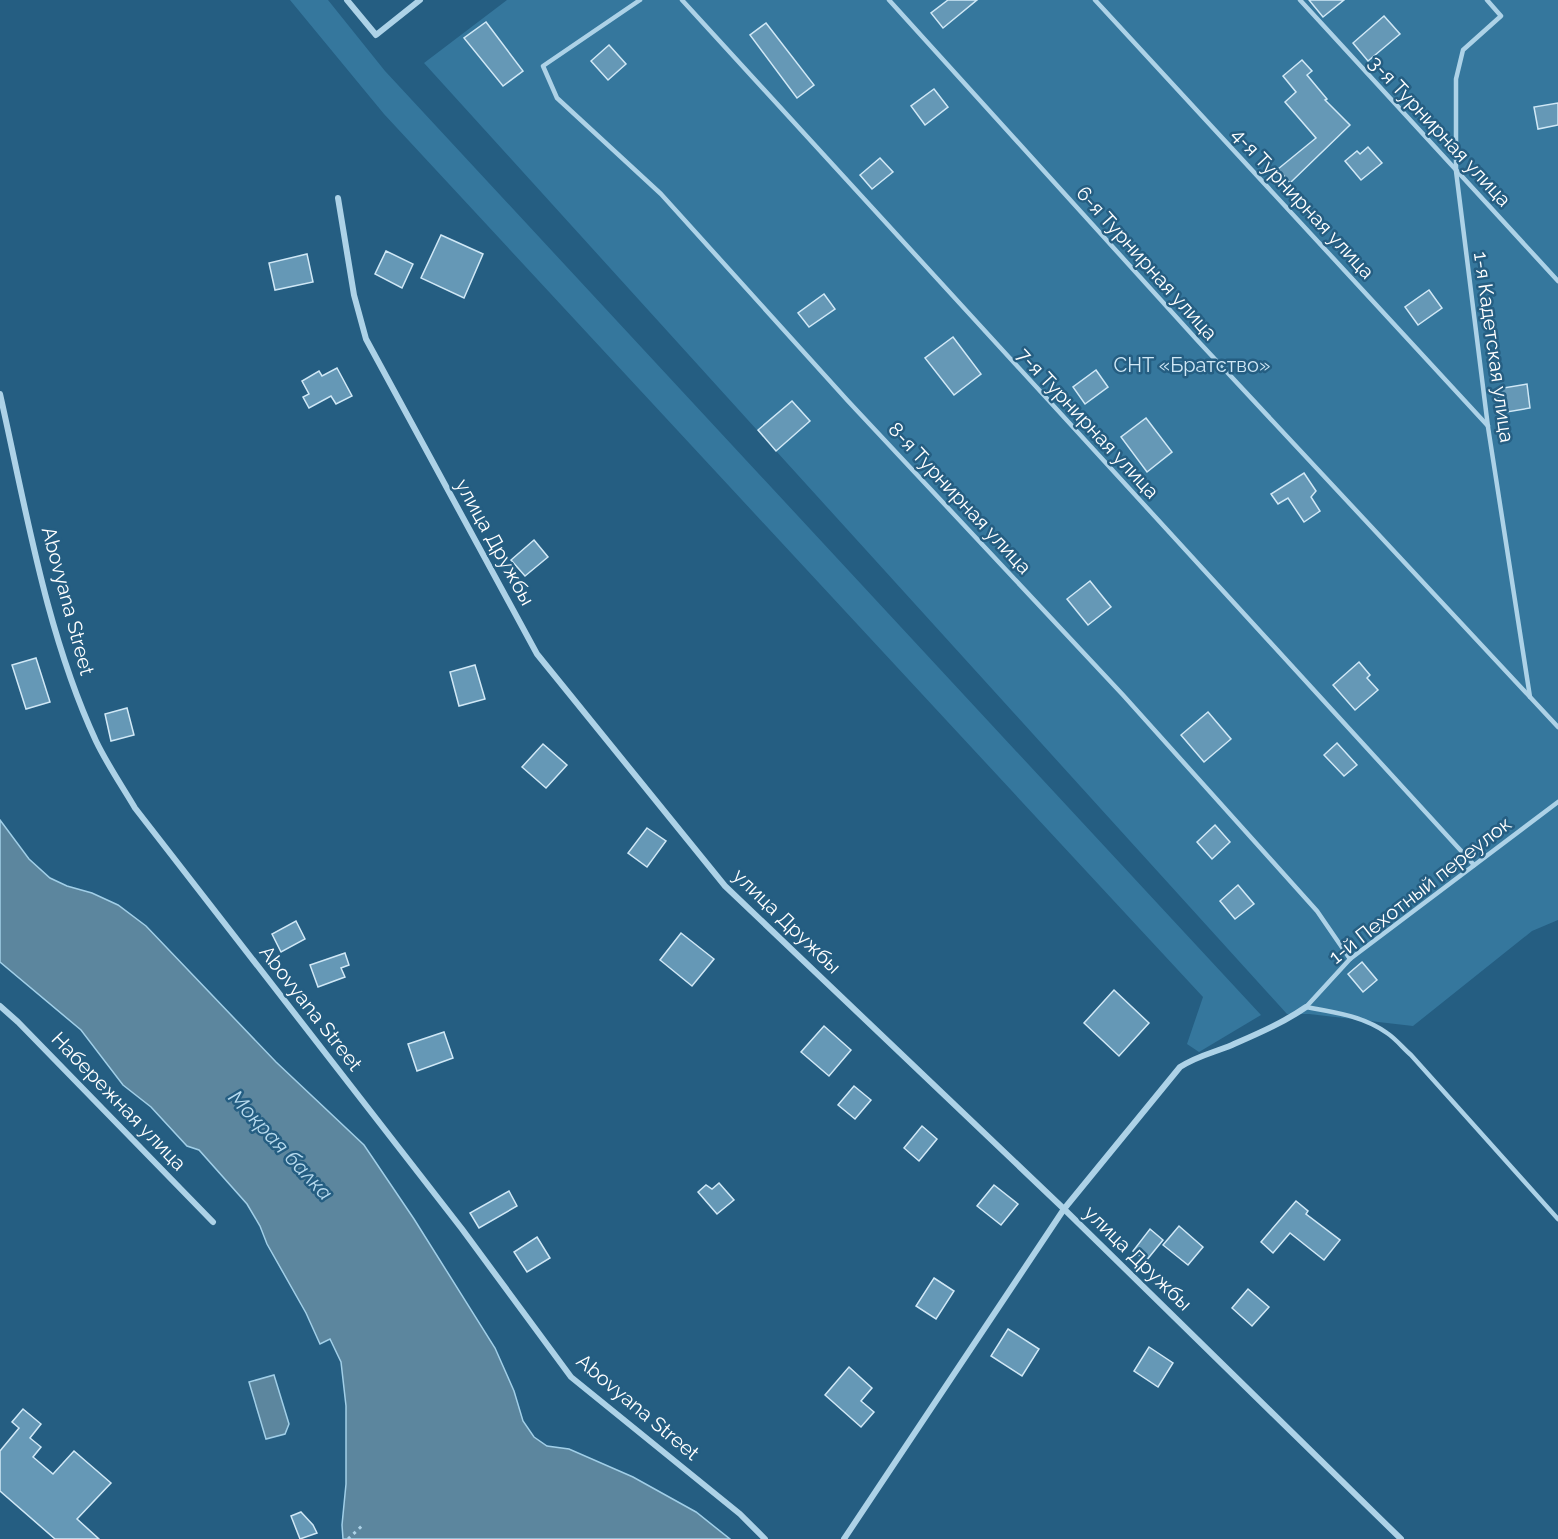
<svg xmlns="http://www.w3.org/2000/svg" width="1558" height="1539" viewBox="0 0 1558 1539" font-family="Raleway,sans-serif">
	<rect width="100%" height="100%" fill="#255e82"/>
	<g fill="#35779d">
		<path d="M290,0H328L385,71L1261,1015L1199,1052L1187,1044L1203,997L384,114Z"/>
		<path d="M507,0H1558V920L1532,931L1413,1026L1309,1014H1287L424,63Z"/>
	</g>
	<g fill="#5c869e" stroke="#a1cfe8" stroke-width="1.5">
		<path d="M0,820L29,859L50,878L67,886L92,893L118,905L146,926L276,1062L364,1145L414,1219L495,1348L514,1391L523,1421L534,1437L547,1446L569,1449L633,1477L696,1512L730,1539H343L342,1525L346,1484V1406L341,1362L330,1339L320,1344L306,1313L267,1244L260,1226L247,1204L199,1150L187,1146L151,1107L123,1085L81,1030L0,962Z"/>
		<path d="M274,1375L289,1424L285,1434L266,1439L249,1382Z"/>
	</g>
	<g fill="#6598b6" stroke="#d0e8f6" stroke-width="1.5">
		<path d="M948,0H977L943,28L931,13Z"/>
		<path d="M1309,0H1344L1323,17Z"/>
		<path d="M1384,16L1400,34L1368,61L1353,43Z"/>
		<path d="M486,22L523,71L503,86L464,38Z"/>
		<path d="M766,23L814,85L797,98L750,35Z"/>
		<path d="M609,45L626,64L608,80L591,61Z"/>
		<path d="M1302,60L1312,71L1307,75L1327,99L1325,100L1350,125L1290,183L1278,169L1316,138L1285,102L1296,92L1283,76Z"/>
		<path d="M934,89L948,107L925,125L911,106Z"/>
		<path d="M1558,103V125L1538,129L1534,107Z"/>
		<path d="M1368,147L1382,163L1361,180L1345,161L1357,151L1360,154Z"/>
		<path d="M880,158L893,172L872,189L860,175Z"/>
		<path d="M441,235L483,254L464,298L421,278Z"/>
		<path d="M386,251L413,264L402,288L375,274Z"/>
		<path d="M307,254L313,282L275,290L269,263Z"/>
		<path d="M1429,290L1442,308L1418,325L1405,307Z"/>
		<path d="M824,294L835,309L809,327L798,313Z"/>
		<path d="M953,337L981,374L954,395L925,358Z"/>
		<path d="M337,368L352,396L336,404L331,396L309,408L303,397L309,394L302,381L319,371L322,376Z"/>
		<path d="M1096,370L1108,387L1085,404L1073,387Z"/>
		<path d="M1527,384L1530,408L1501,413L1497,389Z"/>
		<path d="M792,401L810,421L776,451L758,430Z"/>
		<path d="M1146,418L1172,452L1147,472L1121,437Z"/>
		<path d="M1304,473L1316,491L1311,497L1320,511L1304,522L1288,498L1278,504L1271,494Z"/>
		<path d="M534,540L548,557L525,576L511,560Z"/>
		<path d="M1090,581L1111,607L1088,625L1067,599Z"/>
		<path d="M36,658L50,702L26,709L12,665Z"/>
		<path d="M1359,662L1370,675L1367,678L1378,690L1355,710L1333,685Z"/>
		<path d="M475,665L485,699L459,706L450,672Z"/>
		<path d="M127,708L134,735L111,741L105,714Z"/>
		<path d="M1208,712L1231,739L1204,762L1181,735Z"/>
		<path d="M1337,743L1357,765L1344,776L1324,755Z"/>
		<path d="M543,744L567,765L546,788L522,767Z"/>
		<path d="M1215,825L1230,842L1212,859L1197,842Z"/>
		<path d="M647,828L666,841L647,867L628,853Z"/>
		<path d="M1238,885L1254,904L1235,919L1220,901Z"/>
		<path d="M296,921L305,939L281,952L272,934Z"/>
		<path d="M681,933L714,959L692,986L660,960Z"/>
		<path d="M345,953L349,965L341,968L345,977L318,987L310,965Z"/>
		<path d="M1362,962L1377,980L1363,992L1348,974Z"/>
		<path d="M1114,990L1149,1023L1119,1056L1084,1023Z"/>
		<path d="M824,1026L851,1050L829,1076L801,1052Z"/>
		<path d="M444,1032L453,1058L417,1071L408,1044Z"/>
		<path d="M854,1086L871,1100L855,1119L838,1105Z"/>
		<path d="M922,1126L937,1139L919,1161L904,1148Z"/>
		<path d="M719,1183L734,1200L717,1214L698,1192L706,1185L712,1189Z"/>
		<path d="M994,1185L1018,1204L1001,1225L977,1206Z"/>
		<path d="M509,1191L517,1206L479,1228L470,1213Z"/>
		<path d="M1296,1201L1308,1211L1306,1214L1340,1240L1324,1260L1290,1233L1273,1253L1261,1242Z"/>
		<path d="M1179,1226L1203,1247L1188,1265L1163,1245Z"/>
		<path d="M1150,1229L1163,1240L1146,1261L1133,1251Z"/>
		<path d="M537,1237L550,1258L527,1272L514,1252Z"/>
		<path d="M934,1278L954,1291L936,1319L916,1306Z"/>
		<path d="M1248,1289L1269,1307L1252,1326L1232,1308Z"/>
		<path d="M1008,1329L1039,1349L1022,1376L991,1356Z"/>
		<path d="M1149,1347L1173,1363L1158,1387L1134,1371Z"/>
		<path d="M849,1367L872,1388L861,1401L874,1412L861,1427L825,1395Z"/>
		<path d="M23,1409L41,1424L30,1438L41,1447L33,1457L53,1474L74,1451L111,1483L77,1519L99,1539H55L0,1491V1451L19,1428L12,1422Z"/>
		<path d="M301,1512L313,1525L317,1533L300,1539L291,1516Z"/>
	</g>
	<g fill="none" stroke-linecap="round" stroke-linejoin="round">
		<path stroke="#add2e7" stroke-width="3" stroke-dasharray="3 4.5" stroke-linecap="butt" d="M348,1539L364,1524"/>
		<g stroke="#add2e7" stroke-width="4.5">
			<path d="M640,0L543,66L557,98L661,194L848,401L1123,695L1317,911L1350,959"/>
			<path d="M682,0L1474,865"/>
			<path d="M889,0L1198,341L1558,727"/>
			<path d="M1095,0L1488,426"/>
			<path d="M1300,0L1558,281"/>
			<path d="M1487,0L1501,16L1463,50L1456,79V171L1488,427L1530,697"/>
			<path d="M1306,1007C1334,1012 1363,1016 1387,1033C1396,1039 1403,1048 1411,1055L1558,1219"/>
			<path d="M1306,1007L1350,959L1558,802"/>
		</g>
		<g stroke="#add2e7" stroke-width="6">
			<path d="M347,0L376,35L420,0"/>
			<path d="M338,198L354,295L366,339L537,654L725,886L1064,1209L1401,1539"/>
			<path d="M0,394C26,509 46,633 96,741C107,764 122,786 135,808L462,1229L571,1377L740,1514L765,1539"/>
			<path d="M0,1006L18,1022L213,1222"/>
			<path d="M844,1539L1064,1209L1180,1067C1199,1055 1213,1053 1232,1045C1257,1034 1283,1023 1306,1007"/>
		</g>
	</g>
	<g text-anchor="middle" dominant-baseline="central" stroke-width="5" stroke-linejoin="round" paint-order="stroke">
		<g font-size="20" fill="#fff" stroke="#255e82">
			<text transform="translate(1440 131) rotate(47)">3-я Турнирная улица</text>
			<text transform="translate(1303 203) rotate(47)">4-я Турнирная улица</text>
			<text transform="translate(1147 263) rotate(48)">6-я Турнирная улица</text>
			<text transform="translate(1494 347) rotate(82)">1-я Кадетская улица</text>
			<text transform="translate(1088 423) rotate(47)">7-я Турнирная улица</text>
			<text transform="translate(960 498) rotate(47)">8-я Турнирная улица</text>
			<text transform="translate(495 542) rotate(61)">улица Дружбы</text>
			<text transform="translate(68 601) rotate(75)">Abovyana Street</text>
			<text transform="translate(1420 890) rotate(-38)">1-й Пехотный переулок</text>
			<text transform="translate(787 921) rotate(44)">улица Дружбы</text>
			<text transform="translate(311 1008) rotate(52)">Abovyana Street</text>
			<text transform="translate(119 1101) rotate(46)">Набережная улица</text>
			<text transform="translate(1138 1258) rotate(44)">улица Дружбы</text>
			<text transform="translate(638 1407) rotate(40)">Abovyana Street</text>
		</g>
		<g font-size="20" fill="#d0e8f6" stroke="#255e82">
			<text x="1192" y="365">СНТ «Братство»</text>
		</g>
		<g font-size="21" font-style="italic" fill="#b8dbef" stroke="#255e82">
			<text transform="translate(281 1145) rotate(47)">Мокрая балка</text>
		</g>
	</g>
</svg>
